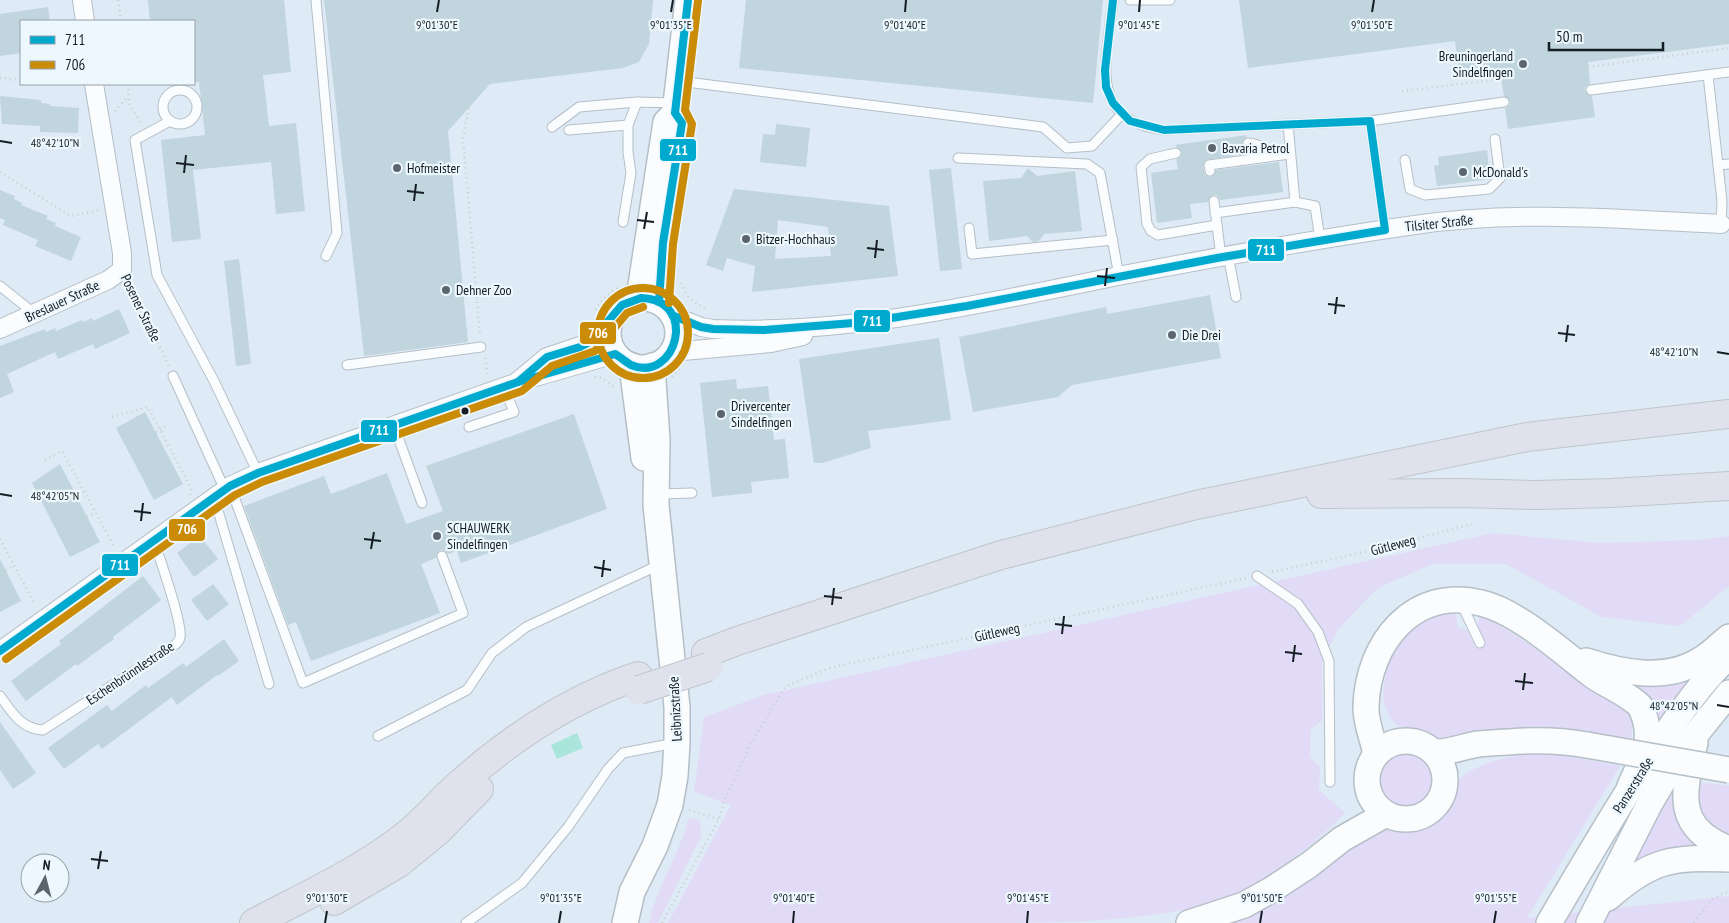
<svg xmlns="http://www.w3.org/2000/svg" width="1729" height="923" viewBox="0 0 1729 923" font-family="'PT Sans Narrow',sans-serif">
	<rect width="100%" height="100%" fill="#deeaf5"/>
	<g fill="#e2dbf7">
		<path d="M1493,533L1600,543L1699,540L1729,536V586L1680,626L1602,617L1506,564H1432L1378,588L1338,629L1322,663V721L1311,729L1310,757L1320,767L1319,790L1345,813C1306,852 1262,886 1209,904C1133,923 1052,923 974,923C872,923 770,923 668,923L731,805L694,792L704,717L764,695Z"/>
		<path d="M1452,612L1456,615L1458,628L1467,630L1475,646L1483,643L1477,629L1480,613L1604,692L1631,714L1633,723L1631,739L1538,726L1495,731L1439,743L1398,725L1390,718L1384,703L1383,690L1388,663L1396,647L1417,625L1431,617Z"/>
		<path d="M1697,672L1659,721C1654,704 1644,695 1632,684Z"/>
		<circle cx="1405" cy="779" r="28"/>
		<path d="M1546,752L1620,766L1527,918L1729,896V923H1231C1257,905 1288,894 1314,877C1338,860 1359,839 1386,827C1396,822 1410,831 1426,823C1452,809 1445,793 1460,779C1478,761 1522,753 1546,752Z"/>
		<path d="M1697,782L1729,786V839C1705,826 1694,810 1697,782Z"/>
		<path d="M1674,787L1700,845L1698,847L1638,862L1636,861Z"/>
		<path d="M692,818L700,820L701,836L658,923H649C657,886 679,856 688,820Z"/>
	</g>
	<path fill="#aae5db" d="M577,733L583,748L557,759L551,745Z"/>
	<g fill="#c0d5dd" fill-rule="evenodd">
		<path d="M148,0H284L291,72L263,75L269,126L296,123L305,211L276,214L271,162L193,170L201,239L172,242L161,140L205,135L199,82H194V21H150Z"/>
		<path d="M324,0H653L649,44L639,62L623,68L490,84L448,131L468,342L364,356Z"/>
		<path d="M746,0H1103L1093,103L739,68Z"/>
		<path d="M1239,0H1729V44L1588,62L1590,84L1585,87V91L1592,96L1595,117L1508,129L1505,108L1510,105V101L1504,96L1500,73L1460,78L1455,41L1248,68Z"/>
		<path d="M48,7L50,21H21V53L0,56V14Z"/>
		<path d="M0,96L41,100V103L50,104V106L79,108L78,133L40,132V126L2,124Z"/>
		<path d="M776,124L810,128L806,167L760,162L763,134L775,135Z"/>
		<path d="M1247,135L1242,143L1244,148L1249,149V153L1206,160L1203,166L1205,175L1212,177L1216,170L1279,162L1283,192L1220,200L1217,195H1213L1208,202L1190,204L1192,218L1157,223L1151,173L1178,169L1176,159L1181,157L1182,152L1175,145Z"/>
		<path d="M1487,150L1490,179L1437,186L1434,166L1439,165L1438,157Z"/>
		<path d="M951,168L962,269L940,271L929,170Z"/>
		<path d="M1028,168L1037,176L1075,171L1082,231L1044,234L1039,241L1033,242L1027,236L989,241L983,181L1021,178Z"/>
		<path d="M734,189L889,206L898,276L752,292L755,266L727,258L723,271L706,265ZM778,220L828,227L831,256L775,259Z"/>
		<path d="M0,190L15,196L14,199L22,203L21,205L48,216L46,219L56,223L55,226L81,237L71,261L35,246L38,240L3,225L5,220L0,218Z"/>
		<path d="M239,259L251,364L236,366L224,261Z"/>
		<path d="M1210,295L1221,358L1072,385L1058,397L973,412L959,337L1106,307L1107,314Z"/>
		<path d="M119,309L130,333L95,349L93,344L58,359L55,352L7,374L14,392L0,398V346L45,329L46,332L55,328L56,331L82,320L83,322L92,318L93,321Z"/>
		<path d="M939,338L951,420L868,431L871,448L822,463H814L799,359Z"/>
		<path d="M736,379L737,389L768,386L774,440L785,439L789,478L751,482L752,493L712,497L700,383Z"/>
		<path d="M145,412L183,484L154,500L116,428Z"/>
		<path d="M574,414L607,509L461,563L457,551L448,554L444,550H439L436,558L421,564L440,613L311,661L296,622L288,625L244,506L324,476L331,494L387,473L406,524L443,511L426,466Z"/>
		<path d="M60,464L100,542L70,557L32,483Z"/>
		<path d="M200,536L218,559L194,577L177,553Z"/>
		<path d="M0,559L21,601L0,612Z"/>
		<path d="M143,576L161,600L113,637L114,639L77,666L76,664L26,701L11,681L61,644L59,641Z"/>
		<path d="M213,584L229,604L207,621L191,600Z"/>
		<path d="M224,639L239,661L218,676L217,675L177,705L172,697L102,749L98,744L64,769L48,748L107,705L112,711L146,685L148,688L183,663L186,667Z"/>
		<path d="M0,722L36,773L13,789L0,770Z"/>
	</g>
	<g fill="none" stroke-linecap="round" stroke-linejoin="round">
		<defs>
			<g id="lane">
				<path d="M316,0L337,233L326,256"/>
				<path d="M1113,0C1108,57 1084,120 1164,130L1370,121L1504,102"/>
				<path d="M1130,0H1170"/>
				<path d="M1708,75L1722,201L1721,224L1723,225"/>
				<path d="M679,81L1043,127L1067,148L1092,146L1122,114"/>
				<circle cx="180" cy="107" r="17"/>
				<path d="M1591,90L1729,72"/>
				<path d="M170,121L135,140L157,275L214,381L258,473"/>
				<path d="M1370,121L1385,230"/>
				<path d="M1288,124L1295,202"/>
				<path d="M552,127L579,107L637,102L675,103"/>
				<path d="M569,130L628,125"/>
				<path d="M1248,143C1258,144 1263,146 1265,157"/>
				<path d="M1176,153L1150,159L1141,167L1147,224L1151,231L1158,235L1217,225"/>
				<path d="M958,158L1087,164L1100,173L1119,276"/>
				<path d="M1405,160L1410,189L1425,195L1489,189L1500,178L1495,139"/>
				<path d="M1718,165L1729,164"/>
				<path d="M1210,171L1209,165L1289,154"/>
				<path d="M1214,201L1221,257"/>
				<path d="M1215,213L1295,202L1315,206L1320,239"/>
				<path d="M623,222L631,173L628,152V125L637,102"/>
				<path d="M969,228L972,254L1113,240"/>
				<path d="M1228,255L1236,297"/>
				<path d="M0,286L35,314"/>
				<path d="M347,365L481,347"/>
				<path d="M173,376L225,490"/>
				<path d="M394,426L422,503"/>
				<path d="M469,427L514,412L504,387"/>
				<path d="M230,486L303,683L463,613L442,556"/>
				<path d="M659,494L692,493"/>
				<path d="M214,497L269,684"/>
				<path d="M1257,576L1298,604L1318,632L1329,661L1330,782"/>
				<path d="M1462,605L1480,643"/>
				<path d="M0,696C12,712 21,729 43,730L176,644C178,642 180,639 180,637C183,625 159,555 153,540"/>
				<path d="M378,736L467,690L492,653L526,627L661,564"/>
				<path d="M466,923L522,883L568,827L608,769L623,753L675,743"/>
			</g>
			<g id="street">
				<path d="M82,0L85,21"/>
				<path d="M674,316L701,327L713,329C849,335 986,303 1118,276C1217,257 1316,239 1415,225C1516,210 1620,219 1721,224"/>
				<path d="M0,329L108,280L122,270V253L94,84"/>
				<path d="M672,352L771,343L803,336"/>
				<path d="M518,381L547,357L589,343L609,321"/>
				<path d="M0,651L230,486L258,473L518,382L615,354"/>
			</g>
			<g id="secondary">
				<path d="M639,298L666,122L675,113L688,0"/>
				<circle cx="643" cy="333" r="35"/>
				<path d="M659,302L665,232"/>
				<path d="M632,366L644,458"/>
				<path d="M1586,661C1623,673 1667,682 1702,659C1712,653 1720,644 1729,637"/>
				<circle cx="1406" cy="780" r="39"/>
				<path d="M1695,743C1684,790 1672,827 1729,849"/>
				<path d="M1434,752C1450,753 1463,746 1479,744C1518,741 1547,738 1587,745"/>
				<path d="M1376,754C1373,739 1365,721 1366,706C1368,643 1413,586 1481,603C1517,611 1562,652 1592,675C1607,686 1627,693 1640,706C1656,737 1643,757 1630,786"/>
				<path d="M1608,898C1652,859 1672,857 1729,859"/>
				<path d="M625,923L632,892L655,846L670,805L675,776L677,742V707L656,505L657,440L652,366"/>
				<path d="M1189,923L1244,905L1271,890L1309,865L1342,839L1386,814"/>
				<path d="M1549,923C1583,865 1617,807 1654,751C1677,718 1699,684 1729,656"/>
				<path d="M1589,923L1649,805L1676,759L1729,693"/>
			</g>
			<g id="highway">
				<path d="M1321,494L1461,493L1536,495L1611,493L1729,486"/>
				<path d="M706,653L737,641L1001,555L1196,505L1527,437L1729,414"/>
				<path d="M334,901L399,863L437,832L479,789"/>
				<path d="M254,923C305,896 367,868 411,831C426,818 440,802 455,788C508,740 569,699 638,676"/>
			</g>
		</defs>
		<use href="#lane" stroke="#b5bfc7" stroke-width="11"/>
		<use href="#street" stroke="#b5bfc7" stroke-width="20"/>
		<use href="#secondary" stroke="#b5bfc7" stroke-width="28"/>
		<use href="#highway" stroke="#c0c6cb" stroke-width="30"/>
		<g stroke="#c9cdd0" stroke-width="2.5" stroke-dasharray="1 4" stroke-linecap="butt">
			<path d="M118,0L121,21"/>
			<path d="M1588,67L1729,48"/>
			<path d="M0,78L21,80"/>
			<path d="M128,84L129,103L141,124"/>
			<path d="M1402,91L1501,79"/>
			<path d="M469,108L463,138L480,336"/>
			<path d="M115,111L128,96"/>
			<path d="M0,172L71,216L100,210"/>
			<path d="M679,219L691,126"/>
			<path d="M131,283L169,367"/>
			<path d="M681,283L689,298L708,311"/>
			<path d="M596,310L602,300L620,286"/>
			<path d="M485,358L488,376"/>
			<path d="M595,377L602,378L614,387"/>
			<path d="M672,377L680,368"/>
			<path d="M112,417L148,407L191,488L190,495"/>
			<path d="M156,432L165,426"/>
			<path d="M45,460L62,451L115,548"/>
			<path d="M87,517L95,513"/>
			<path d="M0,539L35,605"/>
			<path d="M6,570L14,566"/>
			<path d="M1272,572L1378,549L1472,524"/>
			<path d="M689,810L719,819"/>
			<path d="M662,923L719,819L724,801L750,745L785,687L829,668L1247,578"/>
			<path d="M1694,923C1704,909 1711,896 1729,892"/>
		</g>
		<use href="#lane" stroke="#fafcfe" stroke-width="9"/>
		<use href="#street" stroke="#fafcfe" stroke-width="18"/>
		<use href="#secondary" stroke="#fafcfe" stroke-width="25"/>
		<use href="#highway" stroke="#dfe2ec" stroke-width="28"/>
		<defs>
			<path id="secondary-bridge" d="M1587,745L1729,770"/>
			<path id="highway-bridge" d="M639,690L708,667"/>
		</defs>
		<use href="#secondary-bridge" stroke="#b5bfc7" stroke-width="28" stroke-linecap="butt"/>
		<use href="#highway-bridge" stroke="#c0c6cb" stroke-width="30" stroke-linecap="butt"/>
		<use href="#secondary-bridge" stroke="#fafcfe" stroke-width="25"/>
		<use href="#highway-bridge" stroke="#dfe2ec" stroke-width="28"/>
		<defs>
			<g id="bus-1">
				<path d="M641,298C700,300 676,384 631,365C626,362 620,357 615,354L518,382L547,357L580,347L590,342L622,305Z"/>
				<path d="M659,302L663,243L682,123L675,113L688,0"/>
				<path d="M674,316L701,327L713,329L764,330L866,322L967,306L1217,258L1385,230L1370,121L1164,130L1130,121L1113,103L1106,87L1105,70L1113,0"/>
				<path d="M0,651L230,486L258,473L518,382"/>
			</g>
			<g id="bus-2">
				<circle cx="643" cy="333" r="45"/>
				<path d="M669,303L673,244L692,124L685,110L698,1"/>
				<path d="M6,659L235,495L262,482L522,391L552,366L595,351L627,313L643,307"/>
			</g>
		</defs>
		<use href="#bus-1" stroke="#edf7fe" stroke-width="11"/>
		<use href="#bus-2" stroke="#edf7fe" stroke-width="11"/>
		<use href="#bus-1" stroke="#00a9ce" stroke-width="8"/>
		<use href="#bus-2" stroke="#ca8b07" stroke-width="8"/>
	</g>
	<path fill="none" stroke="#151d24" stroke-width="2" d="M437,12L439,0M671,12L673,0M905,12L906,0M1139,12L1140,0M1372,12L1374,0M0,141L12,143M176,163L194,165M184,173L186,155M407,191L424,193M414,201L416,184M637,220L654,222M644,229L647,212M867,248L884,250M875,258L877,240M1097,276L1115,278M1105,286L1107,268M1328,304L1345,306M1335,314L1337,297M1558,333L1575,335M1566,342L1568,325M1717,352L1729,354M0,494L12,496M134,511L151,513M141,521L143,503M364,539L381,541M371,549L374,532M594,567L611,570M602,577L604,560M824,596L842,598M832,605L834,588M1055,624L1072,626M1062,634L1064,616M1285,652L1302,654M1293,662L1295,645M1515,681L1533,683M1523,690L1525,673M1717,705L1729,707M91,859L108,861M98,869L101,851M325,923L327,911M559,923L561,911M793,923L794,911M1027,923L1028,911M1260,923L1262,911M1494,923L1496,911"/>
	<g fill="#5b656d" stroke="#edf7fe" stroke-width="2">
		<circle cx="1523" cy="64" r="5"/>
		<circle cx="1212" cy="148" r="5"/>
		<circle cx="397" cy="168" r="5"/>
		<circle cx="1463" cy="172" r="5"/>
		<circle cx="746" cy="239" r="5"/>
		<circle cx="446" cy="290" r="5"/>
		<circle cx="1172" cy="335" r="5"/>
		<circle cx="721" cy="414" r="5"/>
		<circle cx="437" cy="536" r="5"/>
	</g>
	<circle fill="#151d24" stroke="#edf7fe" stroke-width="2" cx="465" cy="411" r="4.5"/>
	<g text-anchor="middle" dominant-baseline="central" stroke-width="4.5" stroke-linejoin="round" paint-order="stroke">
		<g font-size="14" fill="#151d24" stroke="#edf7fe" text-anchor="start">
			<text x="1513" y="56" text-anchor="end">Breuningerland<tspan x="1513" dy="16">Sindelfingen</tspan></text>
			<text x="1222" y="148">Bavaria Petrol</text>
			<text x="407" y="168">Hofmeister</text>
			<text x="1473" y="172">McDonald's</text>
			<text x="756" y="239">Bitzer-Hochhaus</text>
			<text x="456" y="290">Dehner Zoo</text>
			<text x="1182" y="335">Die Drei</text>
			<text x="731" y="406">Drivercenter<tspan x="731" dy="16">Sindelfingen</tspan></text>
			<text x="447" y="528">SCHAUWERK<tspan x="447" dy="16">Sindelfingen</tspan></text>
		</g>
		<g font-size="14" fill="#151d24" stroke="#edf7fe">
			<text transform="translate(1439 223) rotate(-6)">Tilsiter Straße</text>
			<text transform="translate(62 301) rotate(-25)">Breslauer Straße</text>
			<text transform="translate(141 308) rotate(64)">Posener Straße</text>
			<text transform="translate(1393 545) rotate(-15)">Gütleweg</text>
			<text transform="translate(997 632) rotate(-12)">Gütleweg</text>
			<text transform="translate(130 673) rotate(-34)">Eschenbrünnlestraße</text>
			<text transform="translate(675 709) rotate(-93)">Leibnizstraße</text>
			<text transform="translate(1633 785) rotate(-58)">Panzerstraße</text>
		</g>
	</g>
	<g font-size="12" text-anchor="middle" fill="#151d24" stroke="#edf7fe" stroke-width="4.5" stroke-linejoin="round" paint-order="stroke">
		<text x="437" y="29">9°01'30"E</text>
		<text x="671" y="29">9°01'35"E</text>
		<text x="905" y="29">9°01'40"E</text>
		<text x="1139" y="29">9°01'45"E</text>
		<text x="1372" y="29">9°01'50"E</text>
		<text x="55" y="147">48°42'10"N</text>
		<text x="1674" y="356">48°42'10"N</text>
		<text x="55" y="500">48°42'05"N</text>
		<text x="1674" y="710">48°42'05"N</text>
		<text x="327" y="902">9°01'30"E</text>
		<text x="561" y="902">9°01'35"E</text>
		<text x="794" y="902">9°01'40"E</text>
		<text x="1028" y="902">9°01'45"E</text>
		<text x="1262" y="902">9°01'50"E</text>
		<text x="1496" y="902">9°01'55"E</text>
	</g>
	<g stroke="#edf7fe" stroke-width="2">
		<rect x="659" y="138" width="38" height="24" rx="5" fill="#00a9ce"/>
		<rect x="1247" y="238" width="38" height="24" rx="5" fill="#00a9ce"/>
		<rect x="853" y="309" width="38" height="24" rx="5" fill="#00a9ce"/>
		<rect x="579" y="321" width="38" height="24" rx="5" fill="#ca8b07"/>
		<rect x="360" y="419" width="38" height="24" rx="5" fill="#00a9ce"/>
		<rect x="168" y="518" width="38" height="24" rx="5" fill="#ca8b07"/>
		<rect x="101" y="553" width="38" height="24" rx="5" fill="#00a9ce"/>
	</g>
	<g font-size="14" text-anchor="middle" font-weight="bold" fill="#fff">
		<text x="678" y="155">711</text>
		<text x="1266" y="255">711</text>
		<text x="872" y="326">711</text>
		<text x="598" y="338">706</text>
		<text x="379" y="435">711</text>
		<text x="187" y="534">706</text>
		<text x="120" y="570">711</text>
	</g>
	<rect x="20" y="20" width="175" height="65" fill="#edf7fe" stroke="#97a0a7"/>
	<rect x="30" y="36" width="25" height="8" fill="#00a9ce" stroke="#97a0a7"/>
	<text x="65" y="45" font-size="15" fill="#151d24">711</text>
	<rect x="30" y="61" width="25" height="8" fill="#ca8b07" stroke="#97a0a7"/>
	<text x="65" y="70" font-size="15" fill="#151d24">706</text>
	<g transform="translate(45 878) rotate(7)"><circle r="24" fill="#edf7fe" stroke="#97a0a7"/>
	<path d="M0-4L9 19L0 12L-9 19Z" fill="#5b656d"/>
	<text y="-8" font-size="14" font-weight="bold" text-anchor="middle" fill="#151d24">N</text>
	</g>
	<path d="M1549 42v8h114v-8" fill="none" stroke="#151d24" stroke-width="2.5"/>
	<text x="1556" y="42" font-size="15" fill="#151d24" stroke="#edf7fe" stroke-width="4" paint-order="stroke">50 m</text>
</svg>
